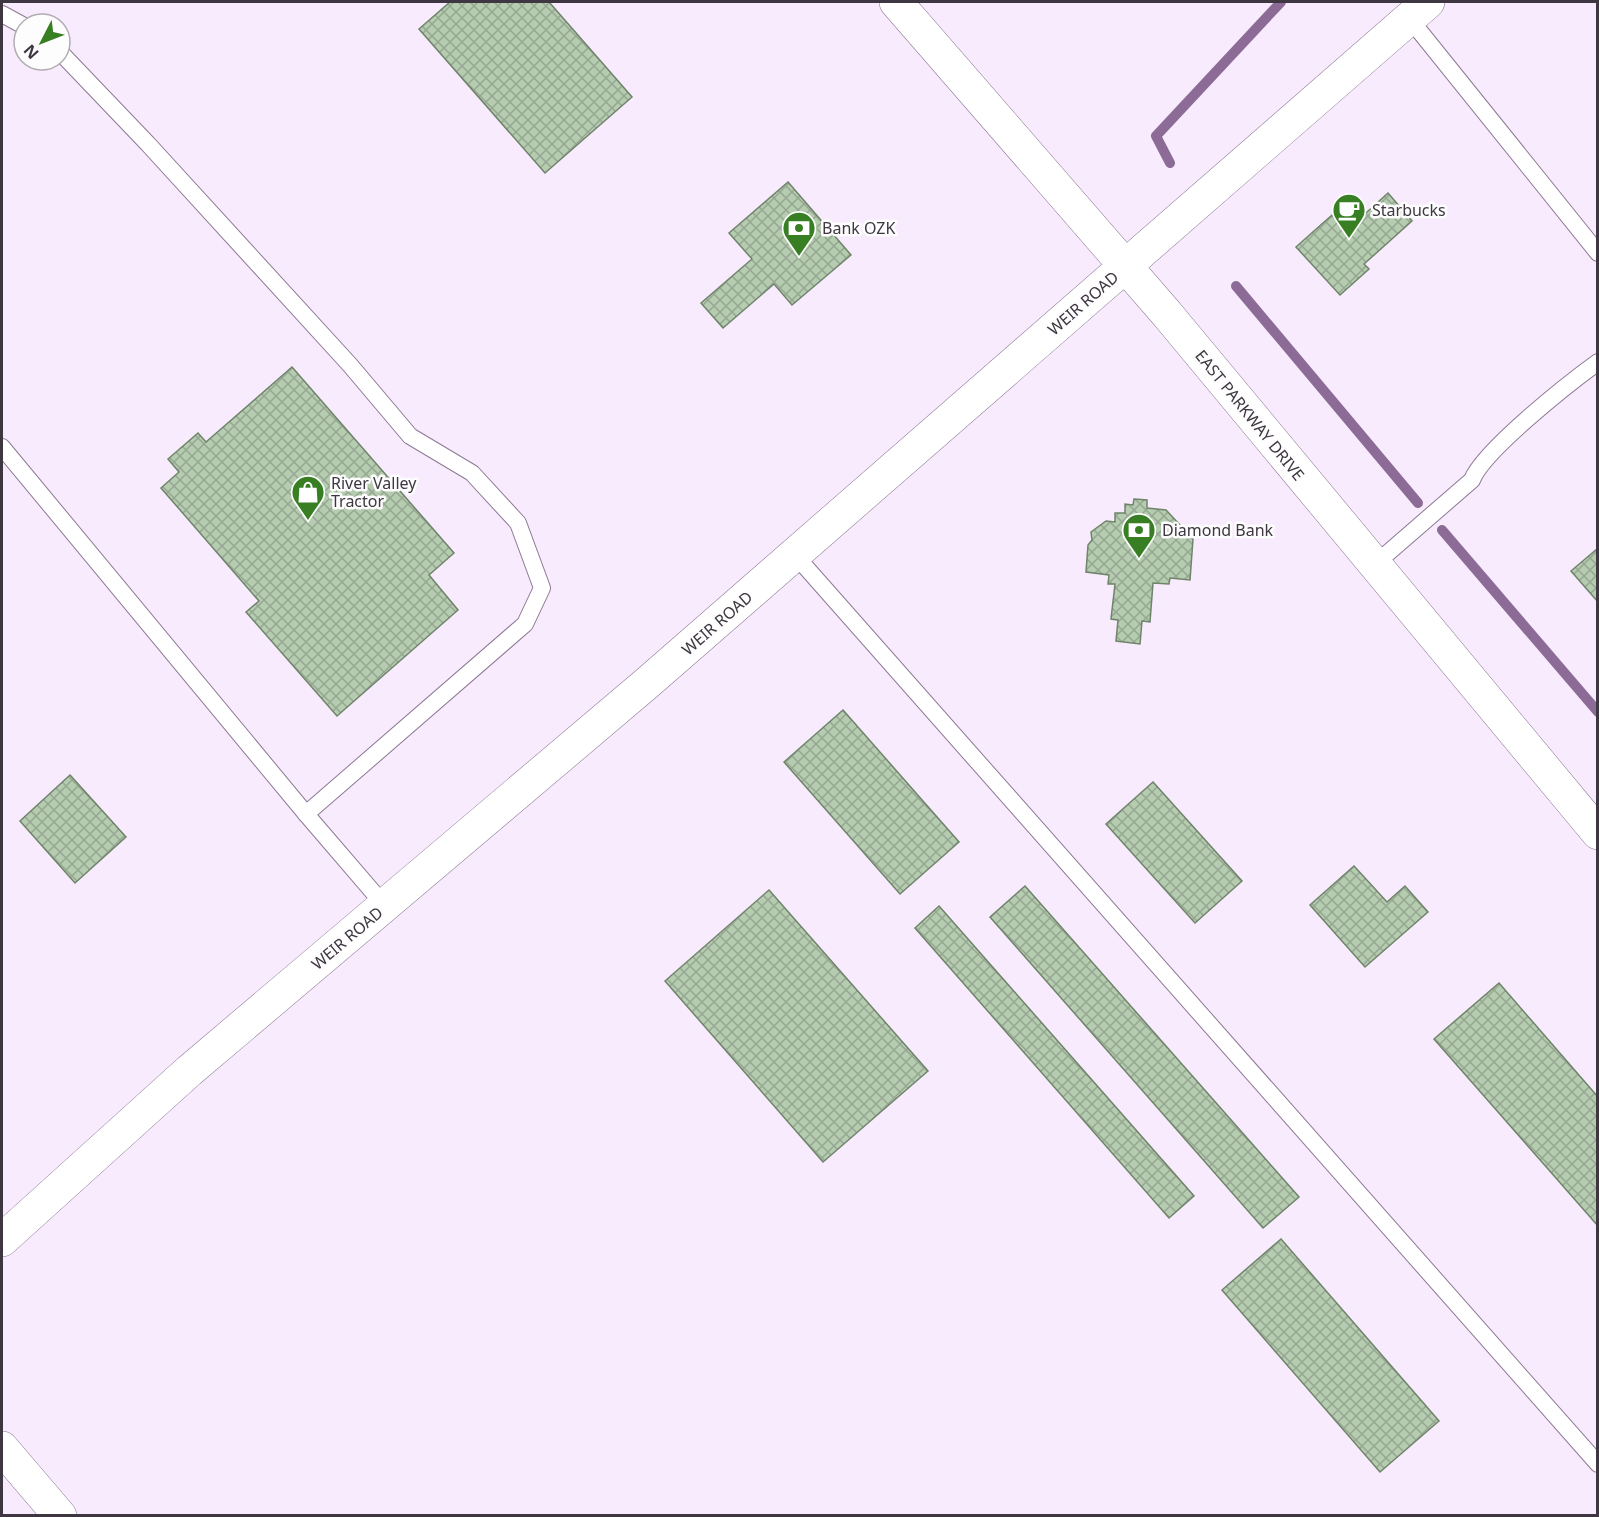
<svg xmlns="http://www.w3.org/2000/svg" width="1599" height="1517" viewBox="0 0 1599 1517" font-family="'Noto Sans',sans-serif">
	<defs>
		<pattern id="building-cross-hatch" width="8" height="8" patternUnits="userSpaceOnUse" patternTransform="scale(1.5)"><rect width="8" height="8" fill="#b6ccb0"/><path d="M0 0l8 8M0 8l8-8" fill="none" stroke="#95a691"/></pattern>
	</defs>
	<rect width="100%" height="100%" fill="#f8ebfd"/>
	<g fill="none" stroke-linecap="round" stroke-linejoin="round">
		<g stroke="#8c6c97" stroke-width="10">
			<path d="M1170,163L1156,136L1281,2"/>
			<path d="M1236,286L1418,503"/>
			<path d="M1442,530L1598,712"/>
		</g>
	</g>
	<g fill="url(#building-cross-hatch)" stroke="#6f846a" stroke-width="1.5">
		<path d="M450,2H549L632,97L545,173L419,29Z"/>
		<path d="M788,182L851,255L792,305L774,284L723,328L701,303L752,259L729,233Z"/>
		<path d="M1388,193L1412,221L1364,264L1369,269L1340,295L1296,247L1332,215L1346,231Z"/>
		<path d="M292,367L454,553L429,575L458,610L337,716L246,612L259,601L161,488L179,472L168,459L198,433L206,442Z"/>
		<path d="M1134,499L1147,500V508L1166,510L1193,539L1190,580L1170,578L1169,584L1153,583L1150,622L1142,621L1140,644L1116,641L1118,620L1111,619L1115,584H1108L1109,575L1086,572L1088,545L1092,540L1091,532L1106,521L1115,522V513H1125V504L1133,505Z"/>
		<path d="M1598,548V602L1571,571Z"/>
		<path d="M843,710L959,842L900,894L784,762Z"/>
		<path d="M70,775L126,837L75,883L20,821Z"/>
		<path d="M1153,782L1242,881L1195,923L1106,824Z"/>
		<path d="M1354,866L1387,902L1405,886L1428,912L1365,967L1310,905Z"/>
		<path d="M1025,886L1299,1197L1263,1228L990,917Z"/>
		<path d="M769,890L928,1071L823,1162L665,981Z"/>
		<path d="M939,906L1194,1196L1169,1218L915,928Z"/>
		<path d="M1499,983L1598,1097V1226L1434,1039Z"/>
		<path d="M1281,1239L1439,1421L1380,1472L1222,1290Z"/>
	</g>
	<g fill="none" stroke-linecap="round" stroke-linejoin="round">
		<defs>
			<g id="service">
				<path d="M2,14L24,26"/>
				<path d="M1409,18L1598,253"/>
				<path d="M60,52L148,144L350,365L410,436L472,473L518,523L542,588L525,624L306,814"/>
				<path d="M2,447L306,814L385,906"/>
				<path d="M795,555L1598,1464"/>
				<path d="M1374,565L1472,480C1483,451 1569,383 1598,362"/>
			</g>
			<path id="tertiary" d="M2,1448L60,1516"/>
			<g id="secondary">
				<path d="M896,2L1167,314L1598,833"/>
				<path d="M2,1240L189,1071L646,684L1428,2"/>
			</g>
		</defs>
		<use href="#service" stroke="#8d7994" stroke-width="18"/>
		<use href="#tertiary" stroke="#8d7994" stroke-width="34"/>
		<use href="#secondary" stroke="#8d7994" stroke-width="34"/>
		<use href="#service" stroke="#fff" stroke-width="16"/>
		<use href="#tertiary" stroke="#fff" stroke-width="33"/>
		<use href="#secondary" stroke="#fff" stroke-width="33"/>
	</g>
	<defs>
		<symbol id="cafe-pin" viewBox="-11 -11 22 30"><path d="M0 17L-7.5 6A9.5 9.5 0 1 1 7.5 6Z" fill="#387f24" stroke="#fdfdfd"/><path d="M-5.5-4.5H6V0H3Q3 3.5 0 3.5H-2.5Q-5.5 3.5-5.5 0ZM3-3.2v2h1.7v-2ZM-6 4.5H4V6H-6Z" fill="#fff"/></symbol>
		<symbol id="bank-pin" viewBox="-11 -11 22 30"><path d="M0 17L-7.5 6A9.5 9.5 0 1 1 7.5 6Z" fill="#387f24" stroke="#fdfdfd"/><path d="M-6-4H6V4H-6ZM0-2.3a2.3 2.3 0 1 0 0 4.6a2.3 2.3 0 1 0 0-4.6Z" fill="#fff"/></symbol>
		<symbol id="shop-pin" viewBox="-11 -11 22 30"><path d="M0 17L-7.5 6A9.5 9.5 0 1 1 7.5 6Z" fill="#387f24" stroke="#fdfdfd"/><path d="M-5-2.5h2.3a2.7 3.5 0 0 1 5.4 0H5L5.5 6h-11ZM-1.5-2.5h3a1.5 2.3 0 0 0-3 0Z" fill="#fff"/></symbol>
	</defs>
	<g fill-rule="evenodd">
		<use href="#cafe-pin" x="1330" y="191" width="38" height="52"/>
		<use href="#bank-pin" x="780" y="209" width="38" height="52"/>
		<use href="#shop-pin" x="289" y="473" width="38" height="52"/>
		<use href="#bank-pin" x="1120" y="511" width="38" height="52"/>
	</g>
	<g text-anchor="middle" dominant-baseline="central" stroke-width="5" stroke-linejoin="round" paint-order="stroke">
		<g font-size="16" fill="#3e3641" stroke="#fdfdfd" text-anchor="start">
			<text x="1372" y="210">Starbucks</text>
			<text x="822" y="228">Bank OZK</text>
			<text x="331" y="483">River Valley<tspan x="331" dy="18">Tractor</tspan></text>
			<text x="1162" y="530">Diamond Bank</text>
		</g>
		<g font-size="16" fill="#3e3641" stroke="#fdfdfd">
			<text transform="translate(1083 303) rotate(-41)">WEIR ROAD</text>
			<text transform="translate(1250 415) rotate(51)">EAST PARKWAY DRIVE</text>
			<text transform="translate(717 623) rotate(-41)">WEIR ROAD</text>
			<text transform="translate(347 938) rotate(-40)">WEIR ROAD</text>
		</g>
	</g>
	<rect width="1599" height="1517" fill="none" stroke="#3e3641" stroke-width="6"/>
	<g transform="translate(42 42) rotate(228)"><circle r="28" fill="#fdfdfd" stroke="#b1adb2" stroke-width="1.5"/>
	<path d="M0-4.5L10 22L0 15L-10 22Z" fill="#387f24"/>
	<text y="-9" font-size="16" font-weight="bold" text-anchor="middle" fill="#3e3641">N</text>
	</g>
</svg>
